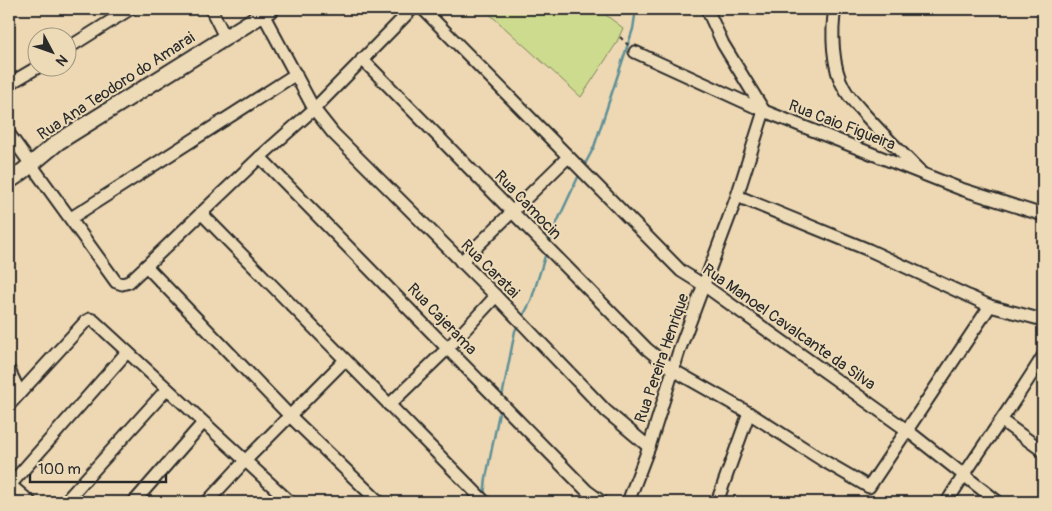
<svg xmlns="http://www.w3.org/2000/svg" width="1052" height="511" viewBox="0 0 1052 511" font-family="Pangolin,sans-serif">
	<rect width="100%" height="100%" fill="#edd8b3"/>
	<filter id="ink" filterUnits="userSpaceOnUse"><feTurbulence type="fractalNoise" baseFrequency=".02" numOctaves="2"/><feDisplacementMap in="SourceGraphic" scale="10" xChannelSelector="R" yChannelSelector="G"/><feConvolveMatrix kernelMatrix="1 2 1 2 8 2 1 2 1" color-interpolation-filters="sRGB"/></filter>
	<g filter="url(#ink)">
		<path fill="#cddb8e" stroke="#7c835c" d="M484,9H598L623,28L616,44L581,97Z"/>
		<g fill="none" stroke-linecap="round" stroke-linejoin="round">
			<g stroke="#609097" stroke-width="2.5">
				<path d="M583,168L594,147L633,29L636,9"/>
				<path d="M549,243L553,231L580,173"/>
				<path d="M522,318L531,301L546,253"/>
				<path d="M502,397L515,331L518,325"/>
				<path d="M484,496L486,478L500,408"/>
			</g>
			<defs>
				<g id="street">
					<path d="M211,9L225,37"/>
					<path d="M423,9L681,271L705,286L908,431L998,502"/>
					<path d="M835,9C831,31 832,68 844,88C848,96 854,102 860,109C879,131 899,150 919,170"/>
					<path d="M263,14L314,109L333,133L496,296L606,411L649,447"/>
					<path d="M68,48L130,9"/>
					<path d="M635,52L764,111L961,189L1043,215"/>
					<path d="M362,59L647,349L673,370L749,413L824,461L869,487L990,306"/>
					<path d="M9,84L38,67"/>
					<path d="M9,134L116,282L122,284L129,282L146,266L260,157L314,109L412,9"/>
					<path d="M260,157C369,268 478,380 587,491L602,502"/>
					<path d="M737,196L869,250L990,306L1043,320"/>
					<path d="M201,213L485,502"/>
					<path d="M71,218L296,74"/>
					<path d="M461,262L568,157"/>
					<path d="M146,266L290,416L379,502"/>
					<path d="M9,370L20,393"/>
					<path d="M9,405L85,322L90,319L93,320L290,502"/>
					<path d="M389,405L448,348L496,296"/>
					<path d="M1002,421L1043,451"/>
					<path d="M9,484L30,502"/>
					<path d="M10,485L127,352"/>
					<path d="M65,502L167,389"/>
					<path d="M134,502L203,423"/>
					<path d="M207,502L245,461L345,360"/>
					<path d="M628,502L649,447L679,351L737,196L764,111L723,44L707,9"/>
					<path d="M717,502L749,413"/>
					<path d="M947,502C977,452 1013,406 1043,356"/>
				</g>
				<path id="secondary" d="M9,181L22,172L58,142L271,9"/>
			</defs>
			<use href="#street" stroke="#2b2b2b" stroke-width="15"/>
			<use href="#secondary" stroke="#2b2b2b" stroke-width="19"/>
			<g stroke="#2b2b2b" stroke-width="2" stroke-dasharray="4 4" stroke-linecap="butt">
				<path d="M620,37L628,45"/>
				<path d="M862,502L865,496"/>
			</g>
			<use href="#street" stroke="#eddbb8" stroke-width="11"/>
			<use href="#secondary" stroke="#eddbb8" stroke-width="15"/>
		</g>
	</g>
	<g text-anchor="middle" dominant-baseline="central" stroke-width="4" stroke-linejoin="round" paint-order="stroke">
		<g font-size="16" fill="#2b2b2b" stroke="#eddbb8">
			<text transform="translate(116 86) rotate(-33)">Rua Ana Teodoro do Amarai</text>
			<text transform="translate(842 125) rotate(21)">Rua Caio Figueira</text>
			<text transform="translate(528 205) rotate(46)">Rua Camocin</text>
			<text transform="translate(490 269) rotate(45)">Rua Caratai</text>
			<text transform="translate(442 319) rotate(46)">Rua Cajerama</text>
			<text transform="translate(789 327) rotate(35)">Rua Manoel Cavalcante da Silva</text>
			<text transform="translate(662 358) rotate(-71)">Rua Pereira Henrique</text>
		</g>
	</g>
	<rect width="1052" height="511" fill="none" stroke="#eddbb8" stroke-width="30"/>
	<rect x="15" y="15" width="1022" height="481" fill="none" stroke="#2b2b2b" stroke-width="2" filter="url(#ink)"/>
	<g transform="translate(52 52) rotate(131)"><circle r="24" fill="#eddbb8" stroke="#9f9580"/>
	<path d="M0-4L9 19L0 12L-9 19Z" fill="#2b2b2b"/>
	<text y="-8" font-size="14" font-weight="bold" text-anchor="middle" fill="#2b2b2b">N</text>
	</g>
	<path d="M30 474v8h136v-8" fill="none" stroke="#2b2b2b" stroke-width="2.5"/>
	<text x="38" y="474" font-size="15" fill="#2b2b2b" stroke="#eddbb8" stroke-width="4" paint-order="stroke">100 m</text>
</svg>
